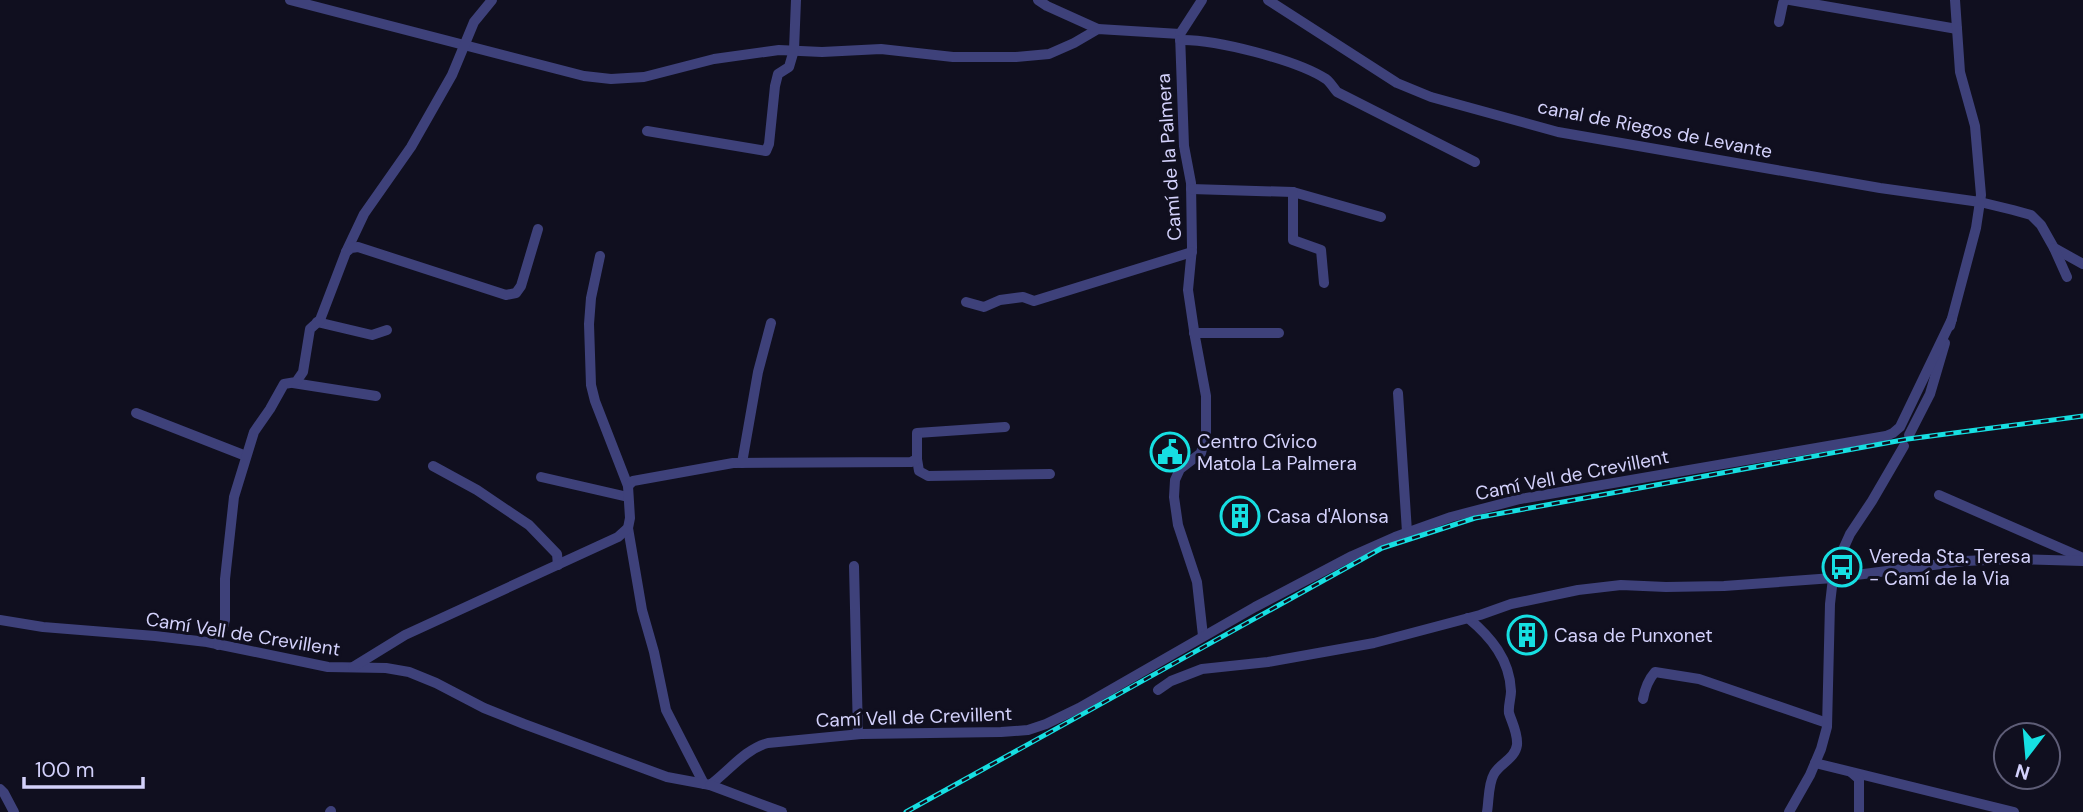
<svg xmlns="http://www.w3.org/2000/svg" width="2083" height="812" viewBox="0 0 2083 812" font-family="'DM Sans',sans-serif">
	<rect width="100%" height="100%" fill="#100f1f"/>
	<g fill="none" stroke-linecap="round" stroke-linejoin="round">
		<g stroke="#3e417a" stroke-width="10">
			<path d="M290,0L584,76L611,79L644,77L714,59L779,50L822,52L881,49L953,57H1016L1049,54L1074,43L1098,29L1180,34"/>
			<path d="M1038,0L1047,6L1098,29"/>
			<path d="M1202,0L1180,34L1184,146L1191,183L1192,248L1188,290L1195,337L1206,396V433L1201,453L1180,469L1175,480L1174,497L1178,525L1197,582L1203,636"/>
			<path d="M1268,0L1397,83L1431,97L1558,132L1880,188L1980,202L2013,210L2031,215L2041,225L2054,248L2083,264"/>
			<path d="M1790,0L1957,29"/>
			<path d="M1779,22L1783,3L1786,0"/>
			<path d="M1180,40C1215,39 1297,60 1326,79C1330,82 1333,87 1337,92L1475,162"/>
			<path d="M647,131L766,151L769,144L775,86L778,74L789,67L794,50L796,0"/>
			<path d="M1191,189L1293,192L1381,217"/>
			<path d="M1293,192V240L1321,250L1324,283"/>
			<path d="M2054,248L2067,277"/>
			<path d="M346,252L364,214L411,147L452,75L474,22L492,0"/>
			<path d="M600,256L591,298L589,324L591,385L595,401L628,486"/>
			<path d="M966,302L984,307L1000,300L1023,297L1034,301L1192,252"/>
			<path d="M317,322L372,335L387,330"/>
			<path d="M1950,326L1976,228L1981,195L1975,126L1960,72L1955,0"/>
			<path d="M1194,333H1279"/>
			<path d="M293,383L376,396"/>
			<path d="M1398,393L1407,532"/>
			<path d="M136,413L246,456"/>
			<path d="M1909,435L1930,394L1945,343"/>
			<path d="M917,459L919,471L928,476L1050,474"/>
			<path d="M742,463L758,372L771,323"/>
			<path d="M433,466L477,490L529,525L557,554L558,565"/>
			<path d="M541,477L628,497"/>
			<path d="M1939,495L2083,558"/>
			<path d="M628,528L642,610L654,652L666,710L704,784"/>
			<path d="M854,566L858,734"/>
			<path d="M1468,618C1491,637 1510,660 1511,691C1511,698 1508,706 1509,713C1512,723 1518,733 1517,745C1515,759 1500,763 1494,774C1488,784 1489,801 1487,812"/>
			<path d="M0,620L43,627L155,636L207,642L328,667L386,668L409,672L436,683L484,708L524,724L667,777L710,785C729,771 745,749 768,743L861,734L1001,732L1028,730L1046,724L1079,708L1255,607L1352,556L1395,537L1451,517L1520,499L1886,436L1893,433L1900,427L1952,319"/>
			<path d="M218,645L225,620V579L234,497L254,432L270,409L284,384L296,382L303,372L310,329L320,320L346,252L351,248L358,247L506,295L516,293L521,286L538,229"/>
			<path d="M353,667L405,635L618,537L628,528L630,518L628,486L633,481L733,463L911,462L917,459V433L1005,427"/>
			<path d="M1158,690L1171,681L1202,669L1268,662L1374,643L1480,615L1511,604L1578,590L1621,585L1666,587L1724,586L1833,578L1964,561L2011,559L2083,561"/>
			<path d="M1643,699C1645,688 1648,680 1655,672L1699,679L1827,723"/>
			<path d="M1815,763L2014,812"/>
			<path d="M1852,773L1859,779V812"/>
			<path d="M710,785L782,812"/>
			<path d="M0,789L4,793L14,812"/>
			<path d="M330,812L331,811"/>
			<path d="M1789,812L1810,775L1821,749L1827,727L1830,604L1833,578L1836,565L1850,534L1872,501L1904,446"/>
		</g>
		<defs>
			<path id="rail" d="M906,812L1382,548L1475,518L1908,439L2083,416"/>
		</defs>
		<use href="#rail" stroke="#16dfe2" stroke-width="5"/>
		<use href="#rail" stroke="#100f1f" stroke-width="2.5" stroke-dasharray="8" stroke-linecap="butt"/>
	</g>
	<defs>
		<symbol id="civic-ring" viewBox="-11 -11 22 22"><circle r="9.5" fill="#100f1f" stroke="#16dfe2" stroke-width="1.5"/><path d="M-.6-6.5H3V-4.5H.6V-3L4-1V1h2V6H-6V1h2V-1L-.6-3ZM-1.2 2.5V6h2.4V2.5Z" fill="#16dfe2"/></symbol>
		<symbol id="building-ring" viewBox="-11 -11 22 22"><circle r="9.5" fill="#100f1f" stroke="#16dfe2" stroke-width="1.5"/><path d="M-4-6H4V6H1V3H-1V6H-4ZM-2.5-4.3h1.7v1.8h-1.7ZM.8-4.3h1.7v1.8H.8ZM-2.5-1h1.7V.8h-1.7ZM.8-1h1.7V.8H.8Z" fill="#16dfe2"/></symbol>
		<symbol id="bus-ring" viewBox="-11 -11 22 22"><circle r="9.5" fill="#100f1f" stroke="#16dfe2" stroke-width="1.5"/><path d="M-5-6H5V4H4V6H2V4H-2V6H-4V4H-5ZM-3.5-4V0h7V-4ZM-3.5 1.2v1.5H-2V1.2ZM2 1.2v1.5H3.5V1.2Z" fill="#16dfe2"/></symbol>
	</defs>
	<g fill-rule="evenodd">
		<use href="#civic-ring" x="1148" y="430" width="44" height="44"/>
		<use href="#building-ring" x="1218" y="494" width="44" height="44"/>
		<use href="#bus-ring" x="1820" y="545" width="44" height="44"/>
		<use href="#building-ring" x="1505" y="613" width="44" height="44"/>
	</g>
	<g text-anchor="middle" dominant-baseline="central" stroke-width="6" stroke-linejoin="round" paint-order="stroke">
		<g font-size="19" fill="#d3d1fb" stroke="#100f1f">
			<text transform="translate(1655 129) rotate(11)">canal de Riegos de Levante</text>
			<text transform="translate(1169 157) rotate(-94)">Camí de la Palmera</text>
			<text transform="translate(1572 475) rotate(-11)">Camí Vell de Crevillent</text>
			<text transform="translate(243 634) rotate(9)">Camí Vell de Crevillent</text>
			<text transform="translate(914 717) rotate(-2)">Camí Vell de Crevillent</text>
		</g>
		<g font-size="19" fill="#d3d1fb" stroke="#100f1f" text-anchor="start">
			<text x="1197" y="441">Centro Cívico<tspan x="1197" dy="22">Matola La Palmera</tspan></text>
			<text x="1267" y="516">Casa d'Alonsa</text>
			<text x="1869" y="556">Vereda Sta. Teresa<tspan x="1869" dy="22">- Camí de la Via</tspan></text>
			<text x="1554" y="635">Casa de Punxonet</text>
		</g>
	</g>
	<g transform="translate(2027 756) rotate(196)"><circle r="33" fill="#100f1f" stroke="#5e5d77" stroke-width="2"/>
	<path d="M0-5L12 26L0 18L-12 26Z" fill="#16dfe2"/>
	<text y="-10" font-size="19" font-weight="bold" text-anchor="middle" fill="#d3d1fb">N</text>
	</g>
	<path d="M24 777v10h119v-10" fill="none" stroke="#d3d1fb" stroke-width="3.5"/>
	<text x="35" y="777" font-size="21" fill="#d3d1fb" stroke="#100f1f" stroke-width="5" paint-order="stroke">100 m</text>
</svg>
